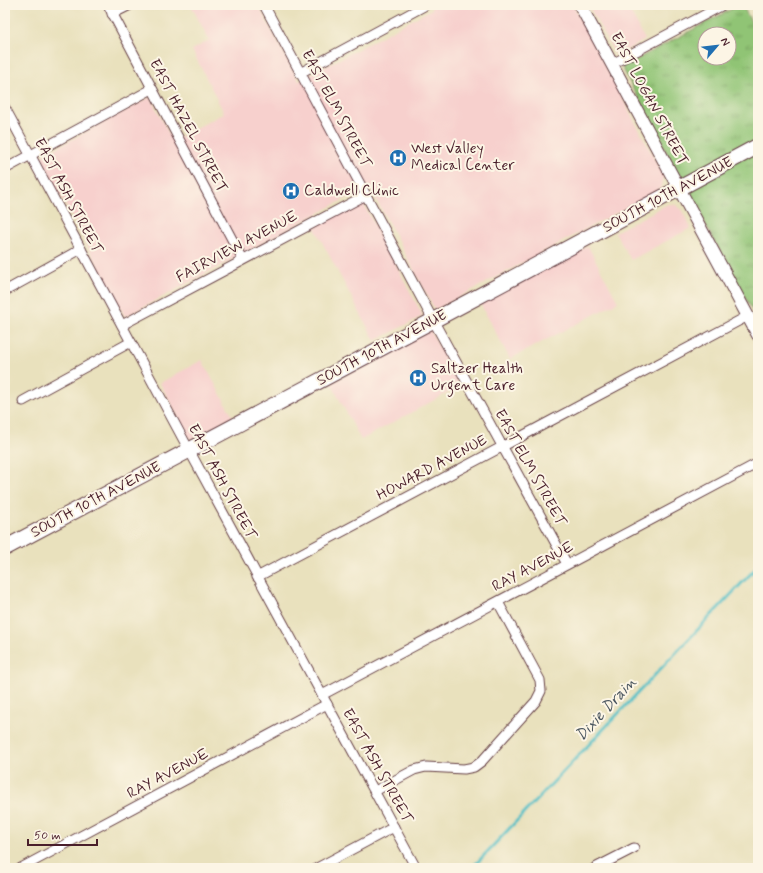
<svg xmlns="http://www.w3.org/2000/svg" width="763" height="873" viewBox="0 0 763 873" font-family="Mynerve,sans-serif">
	<defs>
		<pattern id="grass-tufts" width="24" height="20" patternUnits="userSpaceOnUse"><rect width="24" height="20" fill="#90c475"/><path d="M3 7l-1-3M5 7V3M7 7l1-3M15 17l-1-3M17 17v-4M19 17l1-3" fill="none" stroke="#789f60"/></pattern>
	</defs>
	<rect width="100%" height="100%" fill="#fcf5e5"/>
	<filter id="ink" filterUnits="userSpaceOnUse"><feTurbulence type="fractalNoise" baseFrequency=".025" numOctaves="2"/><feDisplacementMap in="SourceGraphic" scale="8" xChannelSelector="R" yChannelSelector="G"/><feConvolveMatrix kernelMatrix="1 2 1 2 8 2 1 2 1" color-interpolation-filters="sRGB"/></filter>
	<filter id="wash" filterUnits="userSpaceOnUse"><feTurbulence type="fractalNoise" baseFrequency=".012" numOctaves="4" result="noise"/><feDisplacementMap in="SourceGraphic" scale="16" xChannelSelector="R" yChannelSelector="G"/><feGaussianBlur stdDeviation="0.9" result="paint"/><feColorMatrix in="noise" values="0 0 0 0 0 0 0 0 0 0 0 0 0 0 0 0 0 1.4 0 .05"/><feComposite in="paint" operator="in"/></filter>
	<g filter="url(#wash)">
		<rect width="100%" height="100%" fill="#e9e1bd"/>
		<g fill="#f7d0cd">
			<path d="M191,5H258L299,81L432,9L430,5H573L663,175V180L662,186L659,190L435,310L369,186L125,317L40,157L150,97L173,141L224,113L192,50L209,40Z"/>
			<path d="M588,5H627L645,40L616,56Z"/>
			<path d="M362,201L423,316L375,341L314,227Z"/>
			<path d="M670,204L676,205L681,209L691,228L631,260L615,232L666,205Z"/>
			<path d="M588,246L618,302L510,359L480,303Z"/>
			<path d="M430,330L460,386L361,440L331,383Z"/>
			<path d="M202,360L233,417L190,440L160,383Z"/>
		</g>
		<path fill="url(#grass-tufts)" stroke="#6d7250" fill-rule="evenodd" d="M739,5H742L758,34V321L674,167L622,67ZM705,34H729V58H705Z"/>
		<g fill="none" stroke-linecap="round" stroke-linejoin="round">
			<path stroke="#51bfc6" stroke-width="3" d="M472,868L758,566"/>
		</g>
	</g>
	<g filter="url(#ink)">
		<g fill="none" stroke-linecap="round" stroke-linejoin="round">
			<defs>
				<g id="minor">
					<path d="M108,5L243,260"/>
					<path d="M264,5L433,320L567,564"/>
					<path d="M112,14L130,5"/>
					<path d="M612,64L723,5"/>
					<path d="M300,73L424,6L423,5"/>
					<path d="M5,108L189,450L416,868"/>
					<path d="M5,169L152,89"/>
					<path d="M5,291L81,249"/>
					<path d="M122,325L366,195"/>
					<path d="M23,401L131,342"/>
					<path d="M257,577L748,316"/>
					<path d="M322,695L758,463"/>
					<path d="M375,791L414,770L426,767L464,769L474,767L482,761L536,701L541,691L540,680L498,602"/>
					<path d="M21,868L327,704"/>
					<path d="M317,868L394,827"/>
					<path d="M595,868L634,848"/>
				</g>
				<path id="tertiary" d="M580,5L758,335"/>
				<path id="primary" d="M5,548L479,296L758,146"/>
			</defs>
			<use href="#minor" stroke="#623c41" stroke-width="11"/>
			<use href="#tertiary" stroke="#623c41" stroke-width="14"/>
			<use href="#primary" stroke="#623c41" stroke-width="17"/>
			<use href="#minor" stroke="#fff" stroke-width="9"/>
			<use href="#tertiary" stroke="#fff" stroke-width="12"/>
			<use href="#primary" stroke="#fff" stroke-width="15"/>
		</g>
	</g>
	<defs>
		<symbol id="hospital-disc" viewBox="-11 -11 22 22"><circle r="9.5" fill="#1f6fb2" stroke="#fcf5e5"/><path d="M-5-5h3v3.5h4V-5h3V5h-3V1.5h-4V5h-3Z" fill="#fff"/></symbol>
	</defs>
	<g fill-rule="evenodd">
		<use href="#hospital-disc" x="388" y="148" width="20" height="20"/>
		<use href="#hospital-disc" x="281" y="181" width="20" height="20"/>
		<use href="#hospital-disc" x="408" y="368" width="20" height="20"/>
	</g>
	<g text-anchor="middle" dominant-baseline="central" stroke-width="4" stroke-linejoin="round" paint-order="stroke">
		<g font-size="15" fill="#4a1f2b" stroke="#fcf5e5">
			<text transform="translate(649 99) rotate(62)">EAST LOGAN STREET</text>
			<text transform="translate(336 109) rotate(62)">EAST ELM STREET</text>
			<text transform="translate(188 126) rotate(62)">EAST HAZEL STREET</text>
			<text transform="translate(668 195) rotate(-28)">SOUTH 10TH AVENUE</text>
			<text transform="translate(68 196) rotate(62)">EAST ASH STREET</text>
			<text transform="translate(237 247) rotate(-28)">FAIRVIEW AVENUE</text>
			<text transform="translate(382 348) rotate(-28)">SOUTH 10TH AVENUE</text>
			<text transform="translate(432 468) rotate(-28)">HOWARD AVENUE</text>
			<text transform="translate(530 468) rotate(61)">EAST ELM STREET</text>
			<text transform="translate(222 482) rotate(62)">EAST ASH STREET</text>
			<text transform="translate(96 500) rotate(-28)">SOUTH 10TH AVENUE</text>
			<text transform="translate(533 567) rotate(-28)">RAY AVENUE</text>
			<text transform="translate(377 766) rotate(61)">EAST ASH STREET</text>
			<text transform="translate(168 774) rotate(-28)">RAY AVENUE</text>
		</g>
		<g font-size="15" fill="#4a1f2b" stroke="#fcf5e5" text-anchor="start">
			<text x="411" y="149">West Valley<tspan x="411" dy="17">Medical Center</tspan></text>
			<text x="304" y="191">Caldwell Clinic</text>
			<text x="431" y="369">Saltzer Health<tspan x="431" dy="17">Urgent Care</tspan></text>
		</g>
		<g font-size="16" font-style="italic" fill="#4c5761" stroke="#fcf5e5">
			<text transform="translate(606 709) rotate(-47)">Dixie Drain</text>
		</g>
	</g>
	<rect width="763" height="873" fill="none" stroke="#fcf5e5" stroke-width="20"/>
	<g transform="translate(717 46) rotate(62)"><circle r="19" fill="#fcf5e5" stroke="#b59f9b"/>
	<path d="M0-3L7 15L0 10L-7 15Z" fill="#1f6fb2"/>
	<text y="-6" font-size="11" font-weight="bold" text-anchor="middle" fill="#4a1f2b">N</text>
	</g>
	<path d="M28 839v6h69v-6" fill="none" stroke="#4a1f2b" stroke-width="2"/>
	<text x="34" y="839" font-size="12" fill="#4a1f2b" stroke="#fcf5e5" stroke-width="3" paint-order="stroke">50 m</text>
</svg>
